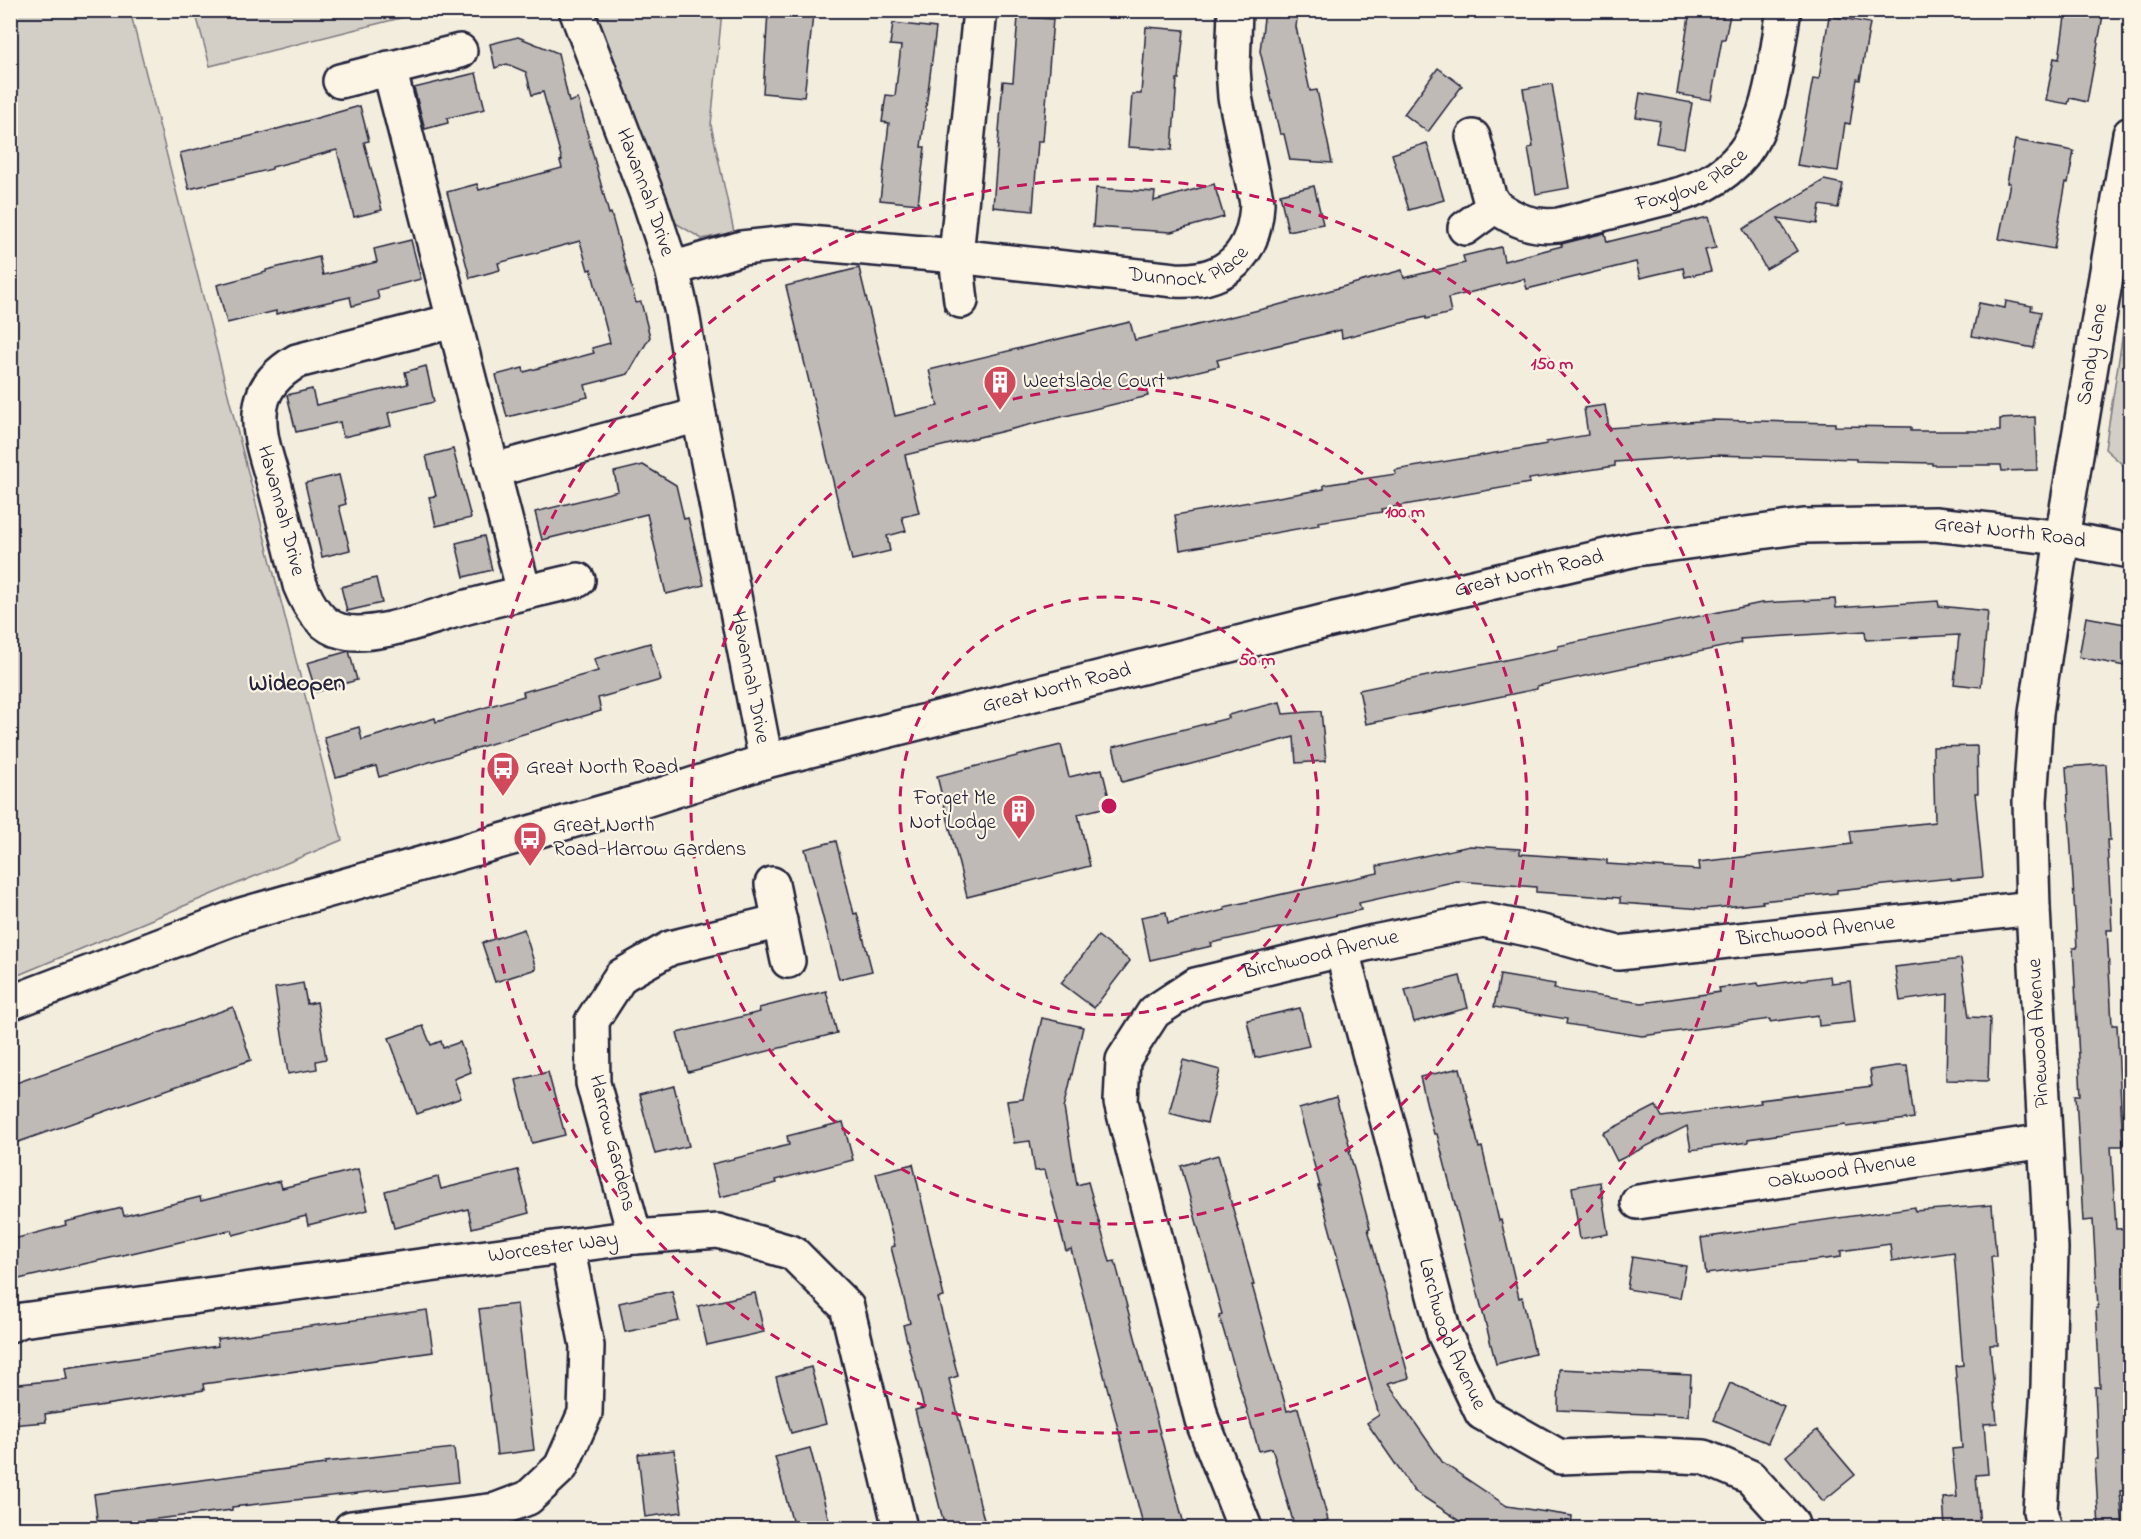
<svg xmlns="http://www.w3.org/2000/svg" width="2141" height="1539" viewBox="0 0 2141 1539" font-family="'Indie Flower',sans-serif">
	<rect width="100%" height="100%" fill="#f3edde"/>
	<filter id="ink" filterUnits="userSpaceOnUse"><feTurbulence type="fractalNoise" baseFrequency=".0167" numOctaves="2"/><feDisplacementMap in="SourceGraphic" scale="12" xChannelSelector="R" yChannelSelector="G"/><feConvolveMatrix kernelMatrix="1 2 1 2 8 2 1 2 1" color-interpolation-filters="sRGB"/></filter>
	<g filter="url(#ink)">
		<g fill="#d4cfc6" stroke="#7b7880" stroke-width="1.5">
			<path d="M11,10L130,11L342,840L11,978Z"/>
			<path d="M195,11V10L428,11L210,66Z"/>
			<path d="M596,11H722L711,125L734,232L702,239L674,222Z"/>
			<path d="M2130,287V471L2105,449Z"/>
		</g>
		<g fill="#bfbab6" stroke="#22223b" stroke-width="1.5">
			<path d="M1265,10H1298L1296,27L1310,91L1317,90L1332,163L1290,160L1284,134H1280L1260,51Z"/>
			<path d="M1690,10H1731L1725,39H1722L1711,100L1677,94Z"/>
			<path d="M2066,10H2104L2087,102L2070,98L2068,104L2046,100L2054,58L2059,59Z"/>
			<path d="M768,11L813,15L804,97L763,93Z"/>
			<path d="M1829,16L1870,23L1860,80L1857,79L1850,124L1845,123L1838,171L1797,165L1813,78L1819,79Z"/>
			<path d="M1018,17L1053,19L1043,141H1038L1033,211L993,207L1003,81L1013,82Z"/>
			<path d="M893,23L936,28L921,147H925L918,204L880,200L889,123L882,122L886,95L895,96L901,46L890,45Z"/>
			<path d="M1146,27L1184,30L1179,79H1177L1172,150L1128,147L1132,94H1141Z"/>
			<path d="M518,37L558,53L569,102L578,99L609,214L611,213L636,303L641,302L650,337L628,374L585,385L588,397L507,417L496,375L523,368L524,372L594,353L592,348L610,343L591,269L588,270L580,241L498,263L500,270L470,278L447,192L477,184L479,190L562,168L560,161L562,160L543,92L532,95L526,72L507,64L495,68L490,44Z"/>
			<path d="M1438,68L1462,86L1428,132L1404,114Z"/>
			<path d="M476,73L485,109L447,118L448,123L425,129L414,88Z"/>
			<path d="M1552,84L1569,188L1536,194L1528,148L1533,147L1523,89Z"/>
			<path d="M1640,93L1692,103L1684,148L1656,143L1660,121L1636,117Z"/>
			<path d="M360,106L369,141L364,142L382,210L354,217L337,150L272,167V169L189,189L180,153L263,133Z"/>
			<path d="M2015,140L2074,151L2068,183L2066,182L2054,249L1999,239L2010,183H2007Z"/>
			<path d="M1427,143L1444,200L1409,210L1392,154Z"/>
			<path d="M1824,180L1843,184L1838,208L1820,205L1817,224L1778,218L1797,251L1766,269L1743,229Z"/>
			<path d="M1214,184L1224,217L1171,232L1093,227L1096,188L1155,192L1154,201Z"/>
			<path d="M1314,186L1323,224L1288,231L1280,194Z"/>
			<path d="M1708,217L1716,248L1705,250L1711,271L1685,277L1683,268L1640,278L1636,262L1527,289L1524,279L1448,298L1451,313L1426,319V317L1342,338L1341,330L1217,360L1219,366L1145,384L1148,396L905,455L919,513L902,517L906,531L887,536L890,551L852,560L786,286L859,268L895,416L938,406L929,370L1130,322L1135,340L1271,307L1402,270L1404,278L1465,263L1463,256L1501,247L1504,261L1562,246L1561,244L1605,233L1607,242Z"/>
			<path d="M411,240L421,279L377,290L379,299L352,306L350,297L276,314V311L227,323L217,285L266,272V270L319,257L323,275L377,262L374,249Z"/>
			<path d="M2006,301L2032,306L2031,310L2041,312L2034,348L1972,336L1979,303L2005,308Z"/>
			<path d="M426,366L434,402L388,413L391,426L343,437L340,422L296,432L287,395L312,389L316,405L408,384L405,372Z"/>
			<path d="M1605,405L1609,428L1712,420L1835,423V426L1911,427V431H2000V419L2035,417L2037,470L2002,471L2001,465H1932V463L1856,461V459L1713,455L1615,462V466L1529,479L1530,483L1381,509L1382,512L1318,522L1319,525L1180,550L1175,515L1324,489V485L1396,474L1395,470L1547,444L1546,442L1588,435L1584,408Z"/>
			<path d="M453,449L471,518L436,526L429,497L436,496L426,456Z"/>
			<path d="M643,465L676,485L684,519L688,518L704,585L666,594L647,514L542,540L535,512L618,491L614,472Z"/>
			<path d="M339,475L346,504L339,506L350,550L322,557L305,483Z"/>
			<path d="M484,536L492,570L464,577L456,543Z"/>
			<path d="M376,578L382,603L347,611L341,587Z"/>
			<path d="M1835,599L1836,608L1938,601L1939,606L1988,611L1981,687L1954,684L1959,635L1866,640L1865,631L1740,639L1741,643L1537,686V689L1366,724L1359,690L1558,649V646L1761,603Z"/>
			<path d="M2086,617L2130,625V667L2079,657Z"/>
			<path d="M650,643L661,680L598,698L601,711L379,777L376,766L336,777L324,737L359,727L362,740L435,718L436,722L524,696L523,692L598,671L594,659Z"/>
			<path d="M349,651L357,680L316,692L307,663Z"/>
			<path d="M1280,702L1283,714L1321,711L1326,761L1296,763L1294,737L1122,782L1113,747L1229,718L1228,715Z"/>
			<path d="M1061,745L1069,777L1102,769L1111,806L1078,814L1090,866L967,897L937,776Z"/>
			<path d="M1977,746L1978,793H1975L1983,877L1951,880V878L1837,890V893L1762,901L1763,903L1704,909L1620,903V898L1536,892V887L1457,881L1359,903L1361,910L1211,943L1212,946L1150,960L1141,917L1166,912L1168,923L1225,910L1224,907L1378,873L1377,866L1470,846L1520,849V854L1607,860V864L1700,870L1699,862L1852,844L1850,831L1935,822L1933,747Z"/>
			<path d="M2106,764L2110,840H2107L2112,930H2107L2112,1025H2117L2123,1146H2111L2116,1229L2130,1228V1446H2129L2130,1490L2120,1491L2123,1528H2099L2095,1459H2098L2095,1387H2100L2096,1308H2098L2093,1220L2083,1221L2076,1095H2081L2073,948H2077L2066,767Z"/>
			<path d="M836,841L854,914L857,913L872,971L839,979L805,849Z"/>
			<path d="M524,929L536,969L495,982L482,943Z"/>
			<path d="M1098,936L1130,961L1094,1008L1061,983Z"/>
			<path d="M1961,959L1969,1017L1990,1018L1988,1081L1946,1080L1948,994L1900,1001L1895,967Z"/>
			<path d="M1500,975L1555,984L1554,989L1642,1003L1720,992L1719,988L1758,983L1759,986L1830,976L1831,983L1850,981L1855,1022L1819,1026L1818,1015L1770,1022V1019L1642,1036L1566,1024L1567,1019L1494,1007Z"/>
			<path d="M1460,976L1468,1008L1414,1022L1405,990Z"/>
			<path d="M303,983L307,1004L317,1002L326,1059L316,1061L317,1069L288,1074L275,988Z"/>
			<path d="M826,991L837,1033L688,1072L677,1033L760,1012L759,1008Z"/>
			<path d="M233,1007L251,1060L10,1145V1085Z"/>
			<path d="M1300,1008L1309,1046L1255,1058L1247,1020Z"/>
			<path d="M1042,1018L1083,1027L1064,1108L1077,1185L1088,1182L1110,1262L1115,1261L1185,1528H1144L1071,1249L1066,1251L1045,1170L1035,1171L1030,1141L1014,1143L1007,1101L1023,1099Z"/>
			<path d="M423,1026L431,1045L441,1041L443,1048L460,1042L471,1072L454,1079L461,1098L417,1114L389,1038Z"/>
			<path d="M1183,1060L1220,1070L1207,1123L1169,1113Z"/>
			<path d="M1897,1066H1907L1914,1118L1846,1127L1845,1125L1748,1139V1142L1691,1150L1687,1126L1617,1161L1603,1133L1656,1106L1662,1117L1761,1103L1760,1100L1872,1086L1870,1070Z"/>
			<path d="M1460,1068L1479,1148L1482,1147L1499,1221L1501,1220L1519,1298L1522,1297L1535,1354L1496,1364L1437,1134H1434L1420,1077Z"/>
			<path d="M548,1072L565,1135L532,1143L516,1080Z"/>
			<path d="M674,1086L689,1146L655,1154L639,1095Z"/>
			<path d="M1336,1098L1351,1151H1349L1370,1228L1368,1229L1409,1378L1388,1384L1443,1463L1507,1506L1572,1516L1571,1528H1471L1414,1491L1367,1423L1379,1415L1336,1259H1338L1318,1186H1320L1299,1109Z"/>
			<path d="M843,1122L853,1160L776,1180L777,1183L720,1197L712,1164L789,1145L787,1136Z"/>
			<path d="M1218,1155L1254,1285H1252L1287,1411L1298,1408L1328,1520L1297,1528H1295L1272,1448L1259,1451L1219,1315L1222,1314L1181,1166Z"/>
			<path d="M913,1164L944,1297L938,1298L958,1376L949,1379L986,1528H945L915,1410L924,1408L903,1325L910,1323L891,1247L895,1246L876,1173Z"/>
			<path d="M358,1169L368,1210L308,1225L306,1216L233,1235L232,1230L10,1281V1240L66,1225L65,1222L122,1208L124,1216L200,1197L201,1201L280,1181L282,1188Z"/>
			<path d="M518,1170L529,1213L472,1228L468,1209L394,1228L385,1191L438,1177L441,1189Z"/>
			<path d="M1600,1182L1608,1234L1580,1239L1572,1187Z"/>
			<path d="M1992,1205L1996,1256H1991L1998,1345H1990L1997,1423L1984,1424L1988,1474L1976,1475L1980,1528H1945L1943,1498L1957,1497L1952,1449L1962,1448L1955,1366L1963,1365L1954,1252L1892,1261L1890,1244L1841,1251V1257L1706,1274L1701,1238L1915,1207V1211Z"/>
			<path d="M1632,1257L1686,1266L1680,1298L1627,1289Z"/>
			<path d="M672,1291L679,1321L625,1332L619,1303Z"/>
			<path d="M755,1293L764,1332L707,1345L698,1306Z"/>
			<path d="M517,1304L534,1450L497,1455L479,1309Z"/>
			<path d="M427,1310L433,1352L203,1384L204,1390L45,1414L46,1422L10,1425V1385L67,1379L65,1368L218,1346L217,1339Z"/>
			<path d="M811,1367L826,1424L791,1433L776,1377Z"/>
			<path d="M1559,1369L1691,1375L1689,1416L1558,1410Z"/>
			<path d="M1730,1383L1784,1406L1768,1443L1714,1420Z"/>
			<path d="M1817,1430L1855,1475L1823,1501L1786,1456Z"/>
			<path d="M454,1448L458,1482L232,1507V1510L98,1526L94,1494L325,1464V1462Z"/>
			<path d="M810,1448L825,1505L831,1528H794L775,1457Z"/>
			<path d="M674,1450L682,1512L645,1517L638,1454Z"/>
		</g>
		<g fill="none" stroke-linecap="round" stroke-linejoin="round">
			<defs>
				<g id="minor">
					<path id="s1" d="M576,10L650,203L672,269L682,313L699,415L766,761"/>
					<path d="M389,68L524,592"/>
					<path d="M340,81L460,51"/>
					<path id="s2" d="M1495,206C1516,221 1533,228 1559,225L1681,194C1771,166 1770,90 1784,10"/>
					<path d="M1465,228L1495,206L1489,196L1473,137"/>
					<path id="s3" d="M672,269L742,248L797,242L956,256L1175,280C1227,283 1255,254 1257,203L1235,97L1233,68L1235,10"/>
					<path d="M961,301L956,256L980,10"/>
					<path id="s4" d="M453,321L297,361C280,371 264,385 261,406C256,431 267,459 274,483C283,517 292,551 300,585C308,605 320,626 341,631C373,640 434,616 467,607C504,597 541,589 578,580"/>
					<path d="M494,470L699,415"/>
					<path d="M772,884L788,961"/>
					<path id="s5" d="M1342,951L1444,1333L1482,1413L1560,1457L1637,1454L1704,1457L1750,1477L1791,1522L1793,1528"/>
					<path id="s6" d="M1638,1202L2045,1141"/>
					<path d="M635,1237L593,1083L592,1021L621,976L670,948L780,921"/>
					<path id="s7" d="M10,1325L22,1320L635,1237L718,1231L793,1253L847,1307L900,1528"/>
					<path d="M351,1528L496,1510L528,1498L561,1467L585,1413L587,1346L567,1246"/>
					<path id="s8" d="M1245,1528L1202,1420L1121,1102L1123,1060L1154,1012L1195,985L1374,942L1483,920L1542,932L1618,953L2033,908"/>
					<path id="s9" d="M2045,1528L2040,1511L2048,1387L2051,1248L2033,908L2030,801L2036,713L2062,538L2130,134"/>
				</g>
				<g id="major">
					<path id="s10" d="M10,1003L241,915L642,801L766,761L1326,621L1636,549L1804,526L1935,524L2062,538L2130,551"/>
				</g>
			</defs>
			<use href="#minor" stroke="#22223b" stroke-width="38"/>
			<use href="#major" stroke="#22223b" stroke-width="38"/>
			<use href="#minor" stroke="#fcf5e5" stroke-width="33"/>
			<use href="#major" stroke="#fcf5e5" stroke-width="33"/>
		</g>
	</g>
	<g fill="none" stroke="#c2185b" stroke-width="3" stroke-dasharray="10 8">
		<circle cx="1109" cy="806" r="209"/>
		<circle cx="1109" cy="806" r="418"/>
		<circle cx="1109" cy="806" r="627"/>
	</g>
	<defs>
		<symbol id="building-pin" viewBox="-11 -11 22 30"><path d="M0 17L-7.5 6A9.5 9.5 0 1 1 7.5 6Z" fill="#d1495b" stroke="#fcf5e5"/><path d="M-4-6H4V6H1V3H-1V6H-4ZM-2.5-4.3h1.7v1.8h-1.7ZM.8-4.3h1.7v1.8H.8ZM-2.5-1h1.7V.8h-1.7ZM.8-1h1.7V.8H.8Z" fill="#fff"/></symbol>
		<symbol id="bus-pin" viewBox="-11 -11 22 30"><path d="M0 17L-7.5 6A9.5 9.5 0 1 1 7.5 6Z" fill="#d1495b" stroke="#fcf5e5"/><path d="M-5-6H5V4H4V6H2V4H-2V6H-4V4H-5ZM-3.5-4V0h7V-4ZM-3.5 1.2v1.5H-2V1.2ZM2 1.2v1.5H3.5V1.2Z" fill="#fff"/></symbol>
	</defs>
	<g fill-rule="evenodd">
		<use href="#building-pin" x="981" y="363" width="38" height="52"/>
		<use href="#bus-pin" x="484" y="749" width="38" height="52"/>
		<use href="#building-pin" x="1000" y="792" width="38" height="52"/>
		<use href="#bus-pin" x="511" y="819" width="38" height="52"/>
	</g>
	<g text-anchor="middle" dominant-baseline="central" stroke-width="4.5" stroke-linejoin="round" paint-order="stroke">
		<g font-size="21" fill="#22223b" stroke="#fcf5e5">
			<text stroke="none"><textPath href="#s2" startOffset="210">Foxglove Place</textPath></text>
			<text stroke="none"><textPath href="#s1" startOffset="195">Havannah Drive</textPath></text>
			<text stroke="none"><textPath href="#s3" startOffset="525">Dunnock Place</textPath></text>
			<text stroke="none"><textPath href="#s9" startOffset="1180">Sandy Lane</textPath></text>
			<text stroke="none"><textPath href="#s4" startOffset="328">Havannah Drive</textPath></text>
			<text stroke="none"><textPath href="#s10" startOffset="2066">Great North Road</textPath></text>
			<text stroke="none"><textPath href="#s10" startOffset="1580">Great North Road</textPath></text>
			<text stroke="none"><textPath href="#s1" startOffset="692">Havannah Drive</textPath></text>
			<text stroke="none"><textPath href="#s10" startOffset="1094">Great North Road</textPath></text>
			<text stroke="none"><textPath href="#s8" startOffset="1226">Birchwood Avenue</textPath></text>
			<text stroke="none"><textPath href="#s8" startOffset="722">Birchwood Avenue</textPath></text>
			<text transform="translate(2039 1033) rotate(-93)">Pinewood Avenue</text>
			<text transform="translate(612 1143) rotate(76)">Harrow Gardens</text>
			<text stroke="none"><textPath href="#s6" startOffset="206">Oakwood Avenue</textPath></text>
			<text stroke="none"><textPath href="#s7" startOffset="549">Worcester Way</textPath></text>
			<text stroke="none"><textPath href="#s5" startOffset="399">Larchwood Avenue</textPath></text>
		</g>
		<g font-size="21" fill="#22223b" stroke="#fcf5e5" text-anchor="start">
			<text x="1023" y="382">Weetslade Court</text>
			<text x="526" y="768">Great North Road</text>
			<text x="996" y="799" text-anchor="end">Forget Me<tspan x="996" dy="24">Not Lodge</tspan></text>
			<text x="553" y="826">Great North<tspan x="553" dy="24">Road-Harrow Gardens</tspan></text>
		</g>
		<g font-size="24" font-weight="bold" fill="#22223b" stroke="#fcf5e5">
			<text x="297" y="684">Wideopen</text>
		</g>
	</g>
	<circle cx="1109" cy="806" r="9" fill="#c2185b" stroke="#fcf5e5" stroke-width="3"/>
	<g font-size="18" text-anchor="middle" font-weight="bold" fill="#c2185b" stroke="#fcf5e5" stroke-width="4.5" stroke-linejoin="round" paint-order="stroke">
		<text x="1552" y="369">150 m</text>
		<text x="1405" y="517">100 m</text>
		<text x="1257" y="665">50 m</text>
	</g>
	<rect width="2141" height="1539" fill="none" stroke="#fcf5e5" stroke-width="36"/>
	<rect x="18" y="18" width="2105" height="1503" fill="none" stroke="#22223b" stroke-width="2" filter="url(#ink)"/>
</svg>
